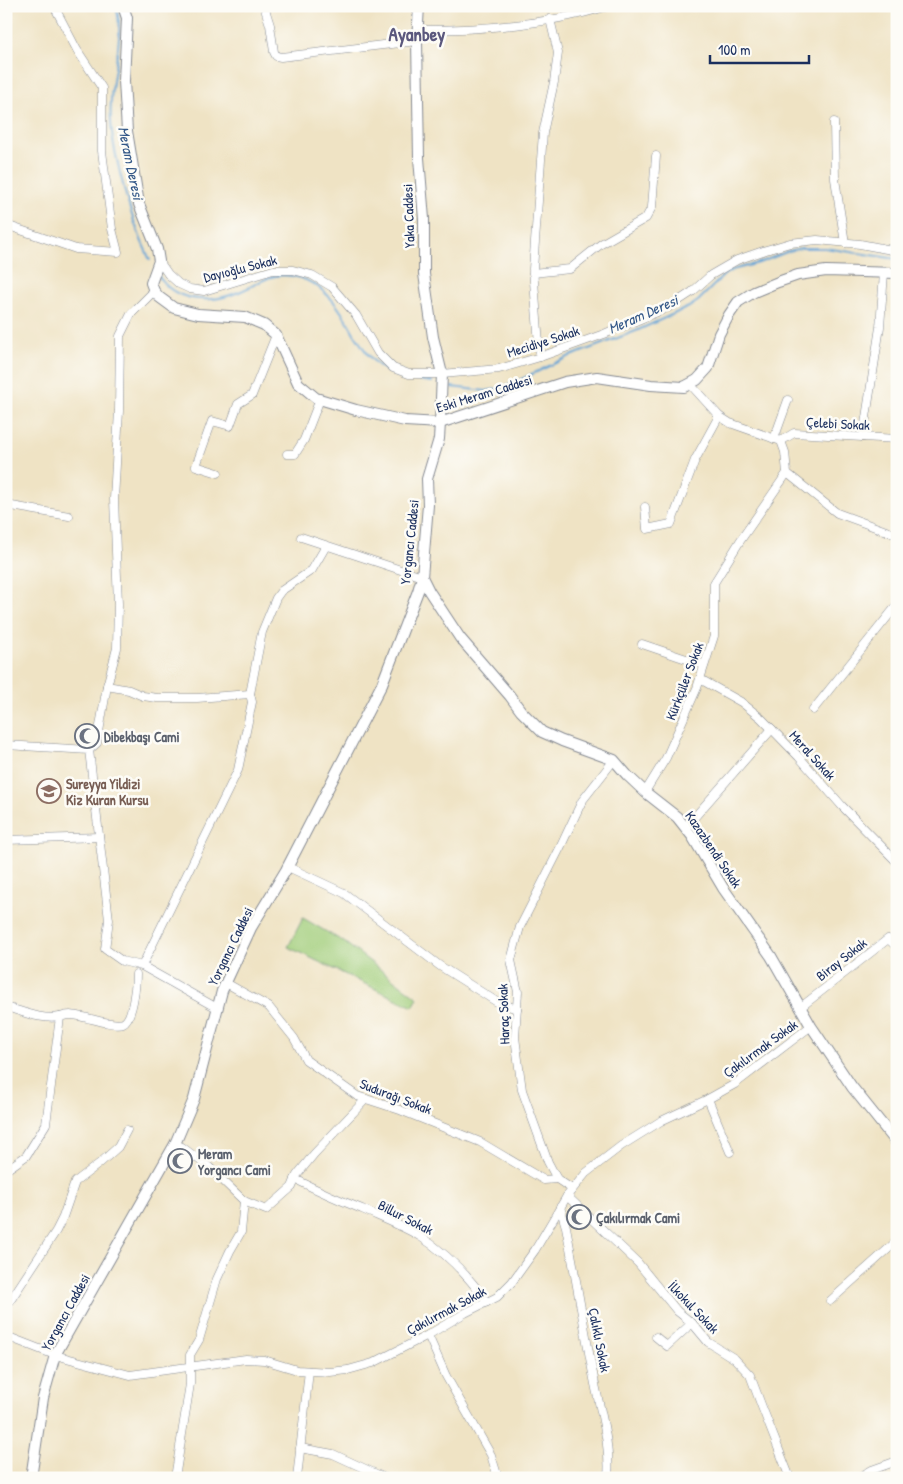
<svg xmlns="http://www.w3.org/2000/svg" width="903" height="1484" viewBox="0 0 903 1484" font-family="'Patrick Hand',sans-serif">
	<rect width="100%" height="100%" fill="#fdfcf7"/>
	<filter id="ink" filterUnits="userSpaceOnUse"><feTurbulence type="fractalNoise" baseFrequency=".02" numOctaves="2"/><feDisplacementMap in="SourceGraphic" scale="10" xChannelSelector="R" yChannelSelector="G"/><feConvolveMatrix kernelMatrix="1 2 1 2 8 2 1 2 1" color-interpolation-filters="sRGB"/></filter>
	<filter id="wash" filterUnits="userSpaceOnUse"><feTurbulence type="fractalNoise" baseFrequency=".0096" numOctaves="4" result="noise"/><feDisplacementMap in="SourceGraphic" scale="20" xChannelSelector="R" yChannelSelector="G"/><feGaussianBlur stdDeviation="1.12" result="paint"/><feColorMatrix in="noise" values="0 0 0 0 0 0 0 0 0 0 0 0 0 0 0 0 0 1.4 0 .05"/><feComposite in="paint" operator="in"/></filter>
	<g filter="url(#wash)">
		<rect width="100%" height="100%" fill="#efe3c4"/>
		<path fill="#a1cd7a" stroke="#5e7e6c" d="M303,918L344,942L418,998L413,1007L288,947Z"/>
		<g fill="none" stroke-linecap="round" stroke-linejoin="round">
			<g stroke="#63a4d6" stroke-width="2">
				<path d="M116,6C125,38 112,70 111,101C109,127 115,152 121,177C128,206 137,233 150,260"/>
				<path d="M158,275C174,302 209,304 236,293C258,285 271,270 297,277C326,284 342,311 355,335C363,347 369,359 381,367C396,378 414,379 432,382"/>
				<path d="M451,387L486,391L503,388L568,357L636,331L689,307L698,301L724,275L732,270L759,263L789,251L801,248H825L897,259"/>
			</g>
		</g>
	</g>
	<g filter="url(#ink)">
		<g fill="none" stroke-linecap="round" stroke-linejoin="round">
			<defs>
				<g id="street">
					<path d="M264,6L270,25L274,52L276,56L281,57L417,41"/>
					<path d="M418,30C481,30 548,25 608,6"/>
					<path d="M834,122L835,179L845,243"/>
					<path d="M6,225L76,249L118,252L112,229L102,151V88L77,50L54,6"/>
					<path d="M159,261L168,274L179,284L190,289L204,291L273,270H293L312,275L332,287L356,315L378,353L393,368L409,374H442L499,369L540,357L604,334L669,307L692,292L711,275L737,260L766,250L790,243L817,240L860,244L897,251"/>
					<path d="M533,273L570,269L601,244L646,218L652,207L656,156"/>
					<path d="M540,357L533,269L543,133L554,82L558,53L550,19"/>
					<path d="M690,384L719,416L730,423L781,441L785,452L787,473L837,513L897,535"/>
					<path d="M863,437L880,327L884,273"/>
					<path d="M774,439L788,400"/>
					<path d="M781,441L794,433L897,439"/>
					<path d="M287,454H295L304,440L320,399"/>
					<path d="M218,473L196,466L212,421L230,426L238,404L252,395L276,335"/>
					<path d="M6,505L69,516"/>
					<path d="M645,507L647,529L671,524L695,460L719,416"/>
					<path d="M301,537L422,577"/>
					<path d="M642,644L704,665"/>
					<path d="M700,679L741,702L761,718L799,757L842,806L897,862"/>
					<path d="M107,686L129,690L143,696L157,698H197L250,694"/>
					<path d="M813,710L897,605"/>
					<path d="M6,745L89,750L109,920L105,949L122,961L142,966L217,1008"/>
					<path d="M89,750L97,743L107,686L117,648L118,604L114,499L119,411L120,336L131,314L154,291"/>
					<path d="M645,792L666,758L697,688L714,636V583L740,541L787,473"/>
					<path d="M685,828L772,729"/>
					<path d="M6,840L99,837"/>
					<path d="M288,867L344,893L440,966L497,1002L517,1009"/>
					<path d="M142,966L238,770L252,702L250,694L262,632L276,598L281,591L312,570L326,546"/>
					<path d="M226,983L269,1007L294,1038L306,1060L357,1096L400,1110L480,1142L544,1180L557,1179"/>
					<path d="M6,1007C24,1012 41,1020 60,1017"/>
					<path d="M801,1007L888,939L897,947"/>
					<path d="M708,1099L730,1152"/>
					<path d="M175,1144L182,1147L209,1167L244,1201L266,1210L292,1187L297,1175L314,1154L366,1099"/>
					<path d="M6,1170L26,1156L46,1124L60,1017C69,1014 74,1015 83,1017C93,1019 113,1026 123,1023C133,1019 136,984 136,974"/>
					<path d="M295,1179C317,1190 339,1200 362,1209C382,1218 403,1226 421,1237C448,1254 469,1277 487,1302"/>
					<path d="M572,1189L557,1179L548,1162L522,1090L515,1037L518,992L511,960L520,927L560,848L582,801L614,760"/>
					<path d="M567,1196L638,1263L677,1311L692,1323L708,1342L735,1359L750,1375L762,1407L790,1478"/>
					<path d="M560,1207L566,1227C576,1278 584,1328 594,1379C600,1411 611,1444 608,1478"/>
					<path d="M830,1301L897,1241"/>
					<path d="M6,1307L56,1231L63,1217L75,1182L100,1163L118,1147L127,1130"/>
					<path d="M428,1335L446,1376L491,1455L498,1478"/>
					<path d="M6,1336L55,1355L130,1375L246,1359L264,1360L297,1370L330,1372L348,1370L373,1363L428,1335L465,1313L497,1297L512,1282L535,1250L567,1196L586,1173L621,1146L661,1121L708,1099L735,1084L811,1026"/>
					<path d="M656,1337L667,1346L692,1323"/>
					<path d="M300,1448L333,1454L385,1478"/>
					<path d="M175,1478L190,1384V1355L199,1340L217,1279L230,1251L241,1232L244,1201"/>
					<path d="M297,1478L309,1371"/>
					<path d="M860,1478L869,1471L897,1461"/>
				</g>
				<g id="secondary">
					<path d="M123,6L127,18L124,81L127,131L139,204L157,249L159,261L151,283L154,291L159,297L174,308L198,314L245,317L264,325L276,335L298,383L316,398L356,410L405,421L440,423L565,382L597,377L651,385L684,387L697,380L708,368L719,334L729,315L738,302L754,292L778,282L798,275L826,271L897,273"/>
					<path d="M422,577L429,591L460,638L510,696L521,711L542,732L562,741L614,760L627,775L645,792L677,817L692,836L723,888L771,956L811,1026L852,1087L897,1143"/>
					<path d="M31,1478L43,1398L55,1355L175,1144L194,1099L222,991L251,928L286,870L382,684L418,591L422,577L428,505L427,479L439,439L440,423L442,374L433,337L424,274V219L419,158L417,41L419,6"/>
				</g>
			</defs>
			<use href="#street" stroke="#858991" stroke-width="9"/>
			<use href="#secondary" stroke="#858991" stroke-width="12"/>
			<use href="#street" stroke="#fff" stroke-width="8"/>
			<use href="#secondary" stroke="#fff" stroke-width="10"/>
		</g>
	</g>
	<defs>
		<symbol id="mosque-ring" viewBox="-11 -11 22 22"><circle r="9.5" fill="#fdfcf7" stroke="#6b7280" stroke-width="1.5"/><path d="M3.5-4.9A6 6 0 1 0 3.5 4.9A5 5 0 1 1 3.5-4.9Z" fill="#6b7280"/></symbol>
		<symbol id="school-ring" viewBox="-11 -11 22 22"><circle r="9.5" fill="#fdfcf7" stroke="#8d6e63" stroke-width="1.5"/><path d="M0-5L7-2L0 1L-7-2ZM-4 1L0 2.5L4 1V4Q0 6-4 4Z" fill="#8d6e63"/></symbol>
	</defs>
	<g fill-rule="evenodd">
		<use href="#mosque-ring" x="73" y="722" width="28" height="28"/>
		<use href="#school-ring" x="35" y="777" width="28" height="28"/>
		<use href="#mosque-ring" x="166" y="1147" width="28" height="28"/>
		<use href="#mosque-ring" x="565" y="1203" width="28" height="28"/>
	</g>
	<g text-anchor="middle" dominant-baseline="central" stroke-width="5" stroke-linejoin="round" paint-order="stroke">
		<g font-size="14" fill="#1b2f5e" stroke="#fdfcf7">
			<text transform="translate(408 216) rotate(-92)">Yaka Caddesi</text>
			<text transform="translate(240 268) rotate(-14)">Dayıoğlu Sokak</text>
			<text transform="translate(543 341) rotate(-18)">Mecidiye Sokak</text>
			<text transform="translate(484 393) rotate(-17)">Eski Meram Caddesi</text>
			<text transform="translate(838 423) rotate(3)">Çelebi Sokak</text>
			<text transform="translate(409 542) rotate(-84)">Yorgancı Caddesi</text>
			<text transform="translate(684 681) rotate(-69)">Kürkçüler Sokak</text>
			<text transform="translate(813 755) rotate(48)">Meral Sokak</text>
			<text transform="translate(714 849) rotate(56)">Kazazbendi Sokak</text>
			<text transform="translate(230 946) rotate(-64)">Yorgancı Caddesi</text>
			<text transform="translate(841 959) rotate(-38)">Biray Sokak</text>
			<text transform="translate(503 1014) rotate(-92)">Haraç Sokak</text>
			<text transform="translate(760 1048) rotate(-36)">Çakılırmak Sokak</text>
			<text transform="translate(396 1096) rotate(21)">Sudurağı Sokak</text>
			<text transform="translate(406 1217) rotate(27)">Billur Sokak</text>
			<text transform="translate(694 1307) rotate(46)">İlkokul Sokak</text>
			<text transform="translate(446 1310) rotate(-28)">Çakılırmak Sokak</text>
			<text transform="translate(65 1312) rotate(-61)">Yorgancı Caddesi</text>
			<text transform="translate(600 1340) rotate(79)">Çalıklı Sokak</text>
		</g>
		<g font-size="14" font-weight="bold" fill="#5b616d" stroke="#fdfcf7" text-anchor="start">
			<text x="104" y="736">Dibekbaşı Cami</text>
			<text x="198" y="1153">Meram<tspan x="198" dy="16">Yorgancı Cami</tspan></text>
			<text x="596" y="1217">Çakılırmak Cami</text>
		</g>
		<g font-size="14" font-weight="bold" fill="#785e54" stroke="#fdfcf7" text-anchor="start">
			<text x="66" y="783">Sureyya Yildizi<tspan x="66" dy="16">Kiz Kuran Kursu</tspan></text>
		</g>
		<g font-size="15" font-style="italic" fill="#345888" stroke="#fdfcf7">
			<text transform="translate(131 163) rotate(78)">Meram Deresi</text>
			<text transform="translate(643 314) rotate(-24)">Meram Deresi</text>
		</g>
		<g font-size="19" font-weight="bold" fill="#5b587d" stroke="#fdfcf7">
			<text x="417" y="34">Ayanbey</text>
		</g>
	</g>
	<rect width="903" height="1484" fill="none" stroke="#fdfcf7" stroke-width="25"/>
	<path d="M710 55v8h99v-8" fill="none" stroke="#1b2f5e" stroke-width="2.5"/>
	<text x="718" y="55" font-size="15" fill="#1b2f5e" stroke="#fdfcf7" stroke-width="4" paint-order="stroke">100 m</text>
</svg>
